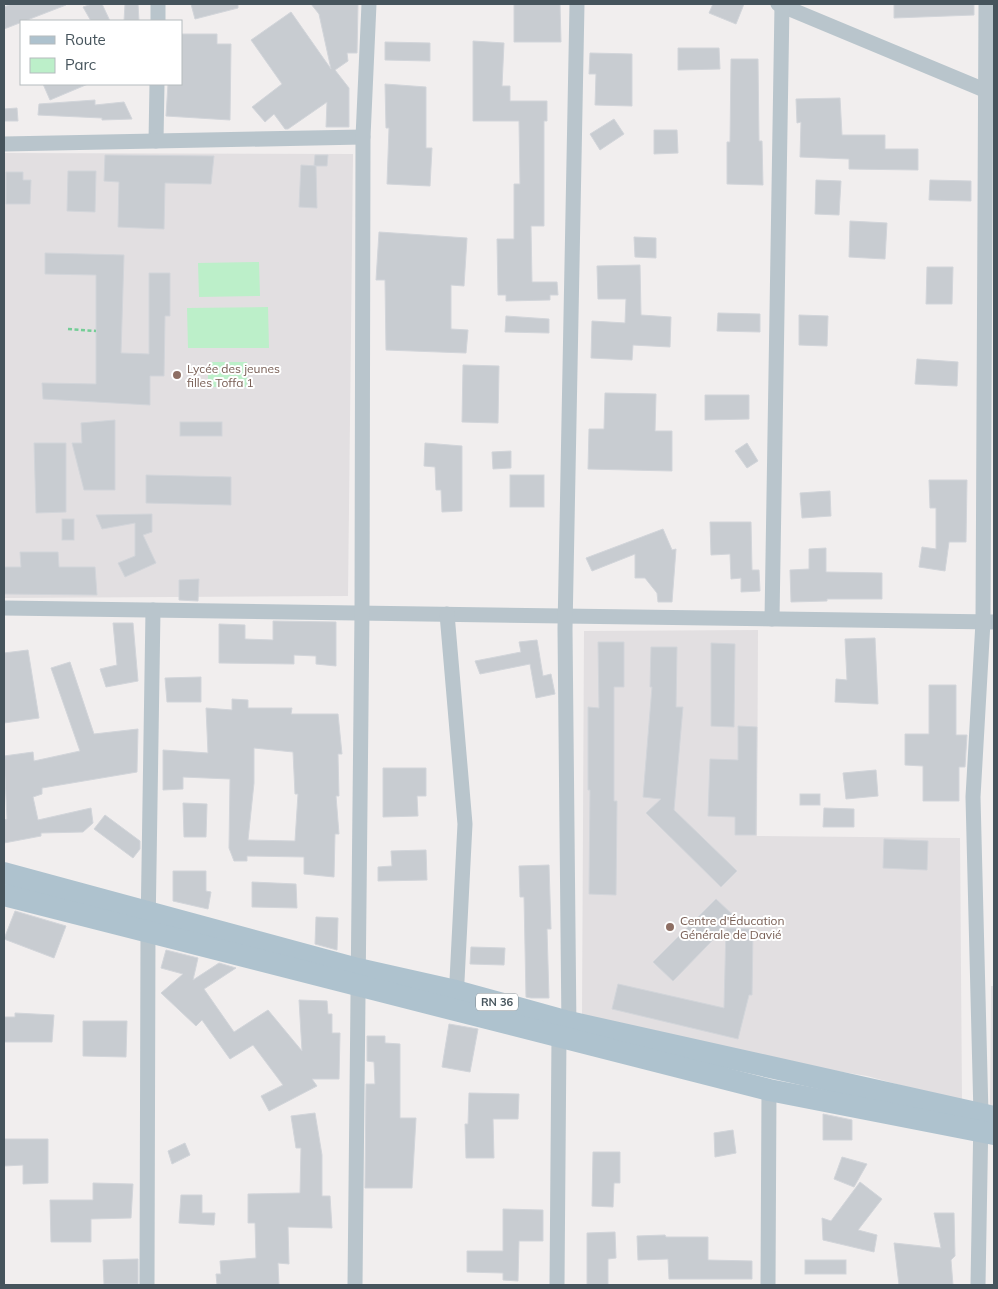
<svg xmlns="http://www.w3.org/2000/svg" width="998" height="1289" viewBox="0 0 998 1289" font-family="Mulish,sans-serif">
	<rect width="100%" height="100%" fill="#f1eeee"/>
	<g fill="#e2dfe1">
		<path d="M4,153L353,154L348,596L4,598Z"/>
		<path d="M758,630L757,836L960,838L962,1102L867,1076L757,1058L582,1017L584,631Z"/>
		<path d="M991,986H994V1108L990,1107Z"/>
	</g>
	<g fill="#bcefc9">
		<path d="M259,262L260,296L199,297L198,263Z"/>
		<path d="M268,307L269,348H188L187,308Z"/>
		<rect x="208" y="362" width="39" height="25"/>
	</g>
	<g fill="#c8ccd1" stroke="#d2d5da" fill-rule="evenodd">
		<path d="M12,4H66V5L4,29V7Z"/>
		<path d="M92,4H102L110,21H91L83,7Z"/>
		<path d="M125,4H138L139,21H124Z"/>
		<path d="M191,4H238V8L195,19Z"/>
		<path d="M311,4H358L357,53H347L348,61L335,70L349,88V127H326L327,102L288,129H285L274,114L265,122L252,107L282,84L251,40L291,12L331,69L319,14Z"/>
		<path d="M514,4H560L561,42H514Z"/>
		<path d="M713,4H744L736,24L709,13Z"/>
		<path d="M894,4H974V15L894,18Z"/>
		<path d="M181,34H217V44H231L230,120L166,116L168,84H181Z"/>
		<path d="M473,41L504,43L502,86H510V101H547V121H544V226H531L532,282H557L558,295H550V300L506,301V295H498L497,239H514V184H520L519,121H473Z"/>
		<path d="M385,42L430,43V61L385,60Z"/>
		<path d="M678,48H719L720,69L678,70Z"/>
		<path d="M590,53L632,54V106L595,105L596,74H589Z"/>
		<path d="M731,59H758L759,141H762L763,185L727,184V142H730Z"/>
		<path d="M43,84H88L50,100Z"/>
		<path d="M385,84L426,87V148H432L430,186L387,184L389,128H386Z"/>
		<path d="M840,98L842,135H885V149H918V170L849,169V159L800,157L801,122L797,123L796,99Z"/>
		<path d="M95,100V105L124,102L132,119L102,120V118L38,115L39,104Z"/>
		<path d="M17,108L18,121H4V109Z"/>
		<path d="M614,119L624,134L600,150L590,134Z"/>
		<path d="M654,130H677L678,153L654,154Z"/>
		<path d="M105,155L214,156L211,184L165,183L164,229L118,227L119,182L104,181Z"/>
		<path d="M315,155H328L327,166H314Z"/>
		<path d="M301,165L316,166L317,208L299,207Z"/>
		<path d="M68,171H96L95,212L67,211Z"/>
		<path d="M6,172H23V180H31L30,204H6Z"/>
		<path d="M816,180L841,181L839,215L815,214Z"/>
		<path d="M930,180L971,181V201L929,200Z"/>
		<path d="M850,221L887,223L885,259L849,257Z"/>
		<path d="M379,232L467,238L464,286L451,285V329L468,330L466,353L386,350L385,280H376Z"/>
		<path d="M634,237L656,238V258L635,257Z"/>
		<path d="M45,253L124,255L121,353L149,354V273H170V316H165L164,376H150V405L43,399L42,383L96,384V275L45,274Z"/>
		<path d="M640,265L641,315L671,317L670,347L633,345L632,360L591,358L592,321L625,323L626,299H598L597,266Z"/>
		<path d="M927,267H953L952,304H926Z"/>
		<path d="M718,313L760,314V332L717,331Z"/>
		<path d="M799,315L828,316L827,346L799,345Z"/>
		<path d="M506,316L549,319V333L505,332Z"/>
		<path d="M917,359L958,362L957,386L915,384Z"/>
		<path d="M463,365L499,366L498,423L462,422Z"/>
		<path d="M605,393L656,394L655,431H672V471L588,469L589,429H604Z"/>
		<path d="M705,395H749V419L705,420Z"/>
		<path d="M115,420V490H84L72,443H82L81,423Z"/>
		<rect x="180" y="422" width="42" height="14"/>
		<path d="M34,443H66V512L36,513Z"/>
		<path d="M425,443L462,446V511L442,512L441,490H436L435,467L424,466Z"/>
		<path d="M747,443L758,461L747,468L735,451Z"/>
		<path d="M511,451V468L493,469L492,452Z"/>
		<path d="M146,475L231,477V505L146,503Z"/>
		<rect x="510" y="475" width="34" height="32"/>
		<path d="M929,480H967L966,542H949L945,571L919,567L922,547L936,549V508H930Z"/>
		<path d="M830,491L831,516L802,518L800,493Z"/>
		<path d="M152,514V532L143,535L156,563L125,577L118,563L135,556V523L102,529L96,515Z"/>
		<rect x="62" y="519" width="12" height="21"/>
		<path d="M710,522H751L752,570H759L760,591L741,592V578L731,579L730,554L711,555Z"/>
		<path d="M663,529L672,550L676,549L672,602H658L657,593L645,578H635V554L592,571L586,558Z"/>
		<path d="M826,548V572L882,573V599H827V601L791,602L790,570L809,569V549Z"/>
		<path d="M20,552H58L59,567H95L97,595L4,594V567H21Z"/>
		<path d="M199,579L198,601L179,600V580Z"/>
		<path d="M273,621L336,622V666L316,664V656L294,655V664L219,663V624L245,625V639L273,640Z"/>
		<path d="M113,623H133L138,681L106,687L100,669L117,665Z"/>
		<path d="M875,638L878,704L835,702L836,679L847,680L845,639Z"/>
		<path d="M537,640L543,676L551,674L555,694L536,698L530,664L480,674L475,661L521,652L519,642Z"/>
		<path d="M598,642H624V687H614V801H617L616,895L589,894L590,790H588V707L599,708Z"/>
		<path d="M711,643L735,644L734,727L711,726Z"/>
		<path d="M651,647H677L676,707H683L674,810L737,871L721,887L646,813L661,799L643,797L652,687H650Z"/>
		<path d="M28,650L39,718L4,723V653Z"/>
		<path d="M70,662L94,734L138,729L137,772L42,788V794L33,797L38,820L91,808L93,823L83,832L41,833V836L4,843V820L7,819L4,756L33,752L34,761L80,751L51,668Z"/>
		<path d="M201,677V702H167L165,678Z"/>
		<path d="M929,685H956V735H967L965,767H959V801H923V766L905,765V734H929Z"/>
		<path d="M232,699L248,700V708H292L291,714H338L342,754H338L339,796H336L339,834H335L334,877L304,874V857L247,856V861H234L229,848L230,779L183,777V789L163,790V750L208,753L206,708L232,710ZM254,748L293,752L295,794H298L295,841L248,840L254,783Z"/>
		<path d="M738,726L757,727L756,835H735V817L708,816L710,759L738,760Z"/>
		<path d="M383,768H426V796H417L418,816L383,817Z"/>
		<path d="M876,770L878,796L846,799L843,773Z"/>
		<rect x="800" y="794" width="20" height="11"/>
		<path d="M183,803L207,804L206,837H184Z"/>
		<path d="M824,808L854,809V827H823Z"/>
		<path d="M105,815L140,841V849L133,858L94,829Z"/>
		<path d="M884,839L928,841L927,870L883,868Z"/>
		<path d="M426,850L427,880L378,881V867L392,866L391,851Z"/>
		<path d="M549,865L551,929H547L549,998H531L526,997L524,897H520L519,866Z"/>
		<path d="M173,871H206V891L211,892L208,909L173,901Z"/>
		<path d="M252,882L296,884L297,908L252,907Z"/>
		<path d="M716,899L735,917L673,981L653,962Z"/>
		<path d="M15,911L66,926L54,958L4,939Z"/>
		<path d="M316,917L338,918L337,950L315,944Z"/>
		<path d="M726,928L753,929L752,995H749L738,1039L612,1009L618,984L724,1008Z"/>
		<path d="M471,947L505,948L504,965L470,964Z"/>
		<path d="M166,950L198,958L193,980L219,963L236,968L204,989L234,1032L268,1010L302,1051L299,1000L327,1001L328,1014H332V1033H340L339,1079H312L317,1086L269,1111L261,1096L283,1085L253,1045L230,1059L202,1020L196,1026L161,993L183,974L161,968Z"/>
		<path d="M15,1013L54,1015L52,1042H4V1017H15Z"/>
		<path d="M83,1021H127L126,1057L83,1056Z"/>
		<path d="M449,1024L478,1029L470,1072L442,1067Z"/>
		<path d="M367,1036H385V1043L400,1044V1118H416L412,1188H365L366,1084H375L374,1062L367,1061Z"/>
		<path d="M469,1093L519,1094L518,1119H493L494,1158H466L465,1124H468Z"/>
		<path d="M315,1113L322,1155V1196H330L332,1228L288,1227L289,1264L278,1263L279,1285H217L216,1274H221L220,1261L256,1258L255,1223H248V1194L300,1193L301,1148H296L291,1116Z"/>
		<path d="M823,1114L852,1120V1140H823Z"/>
		<path d="M733,1130L736,1153L715,1157L714,1133Z"/>
		<path d="M4,1139H48V1183L23,1184V1165L4,1166Z"/>
		<path d="M185,1143L190,1155L172,1164L168,1151Z"/>
		<path d="M593,1152H620V1183H614L613,1207L592,1206Z"/>
		<path d="M842,1157L867,1164L854,1187L834,1179Z"/>
		<path d="M860,1182L882,1199L858,1230L877,1235L874,1252L823,1240L822,1218L831,1221Z"/>
		<path d="M93,1183L133,1184L131,1218L91,1219V1242H51L50,1200H93Z"/>
		<path d="M181,1195H202V1213H215L214,1225L179,1223Z"/>
		<path d="M503,1209L543,1210V1241H519L518,1281L503,1280V1273L467,1272V1251H503Z"/>
		<path d="M934,1213H954L955,1256L951,1260L953,1285H899L894,1243L941,1248Z"/>
		<path d="M615,1232L616,1258L608,1259V1285H587V1233Z"/>
		<path d="M665,1235L666,1237H708V1260L752,1261V1279H669L668,1259L638,1260L637,1236Z"/>
		<path d="M138,1259V1284H104L103,1260Z"/>
		<rect x="805" y="1260" width="41" height="14"/>
	</g>
	<g fill="none" stroke-linecap="round" stroke-linejoin="round">
		<path stroke="#74cd96" stroke-width="2.5" stroke-dasharray="4 2.5" stroke-linecap="butt" d="M68,329L96,331"/>
		<g stroke="#b9c5cc" stroke-width="15">
			<path d="M778,4L994,94"/>
			<path d="M158,21V4"/>
			<path d="M156,141L157,84"/>
			<path d="M4,144L363,137"/>
			<path d="M4,608L994,622"/>
			<path d="M447,614L465,824L456,1000"/>
			<path d="M772,619L782,5"/>
			<path d="M569,1030L565,629L577,4"/>
			<path d="M147,1285L148,931L153,610"/>
			<path d="M355,1285L362,613L363,137L369,4"/>
			<path d="M557,1285L559,1036"/>
			<path d="M768,1285L769,1090"/>
			<path d="M978,1285L981,1115L973,797L983,622L986,4"/>
		</g>
		<g stroke="#aec2ce" stroke-width="22">
			<path d="M4,873L358,969L456,991L569,1022L994,1117"/>
			<path d="M4,895L769,1090L994,1134"/>
		</g>
	</g>
	<g fill="#8d6e63" stroke="#fff" stroke-width="2">
		<circle cx="177" cy="375" r="5"/>
		<circle cx="670" cy="927" r="5"/>
	</g>
	<g text-anchor="middle" dominant-baseline="central" stroke-width="4" stroke-linejoin="round" paint-order="stroke">
		<rect fill="#fff" stroke="#7e878d" stroke-width="1" x="476" y="993.5" width="42" height="17" rx="4"/>
		<g font-size="11" font-weight="bold" fill="#46545c">
			<text x="497" y="1002">RN 36</text>
		</g>
		<g font-size="12" fill="#785e54" stroke="#fff" text-anchor="start">
			<text x="187" y="368">Lycée des jeunes<tspan x="187" dy="14">filles Toffa 1</tspan></text>
			<text x="680" y="920">Centre d'Éducation<tspan x="680" dy="14">Générale de Davié</tspan></text>
		</g>
	</g>
	<rect width="998" height="1289" fill="none" stroke="#46545c" stroke-width="10"/>
	<rect x="20" y="20" width="162" height="65" fill="#ffffff" stroke="#b5bbbe"/>
	<rect x="30" y="36" width="25" height="8" fill="#aec2ce" stroke="#b5bbbe"/>
	<text x="65" y="45" font-size="15" fill="#46545c">Route</text>
	<rect x="30" y="58" width="25" height="15" fill="#bcefc9" stroke="#b5bbbe"/>
	<text x="65" y="70" font-size="15" fill="#46545c">Parc</text>
</svg>
